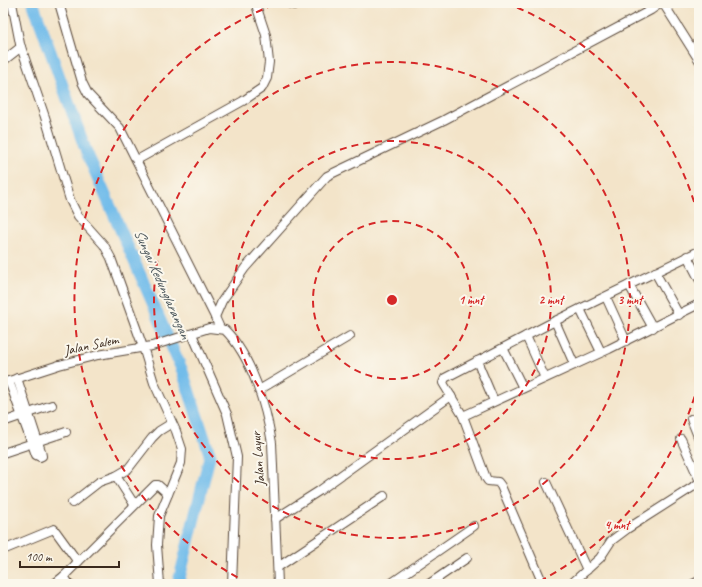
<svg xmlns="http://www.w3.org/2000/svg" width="702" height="587" viewBox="0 0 702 587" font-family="Caveat,sans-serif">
	<rect width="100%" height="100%" fill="#fbf7ec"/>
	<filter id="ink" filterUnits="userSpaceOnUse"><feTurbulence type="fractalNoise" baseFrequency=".025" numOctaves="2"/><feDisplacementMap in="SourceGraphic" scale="8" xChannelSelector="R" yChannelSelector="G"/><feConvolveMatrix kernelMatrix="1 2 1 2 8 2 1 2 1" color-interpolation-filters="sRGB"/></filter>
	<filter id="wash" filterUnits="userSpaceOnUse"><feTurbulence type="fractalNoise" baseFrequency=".012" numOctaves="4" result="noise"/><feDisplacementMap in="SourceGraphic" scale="16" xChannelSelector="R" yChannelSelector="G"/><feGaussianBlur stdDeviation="0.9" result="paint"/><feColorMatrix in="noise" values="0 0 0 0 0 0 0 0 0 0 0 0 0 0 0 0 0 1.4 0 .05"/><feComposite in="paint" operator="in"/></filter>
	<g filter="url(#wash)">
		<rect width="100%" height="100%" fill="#f3e4c9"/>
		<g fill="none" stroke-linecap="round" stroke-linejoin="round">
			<path stroke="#71bcea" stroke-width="12" d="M33,3L86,151L182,370L210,455L178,584"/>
		</g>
	</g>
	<g filter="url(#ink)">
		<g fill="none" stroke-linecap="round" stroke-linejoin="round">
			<defs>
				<g id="minor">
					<path d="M12,3L20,44L45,117L70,200L78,216L104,245L111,258L143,347L154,383L176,431L182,449L181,463L159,516L157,545L160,584"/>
					<path d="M59,3L82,82L88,94L120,128L215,317L220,328"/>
					<path d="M288,3L294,5L301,3"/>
					<path d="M663,3L699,60"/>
					<path d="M3,61L21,47"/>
					<path d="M137,160L243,101L262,88L267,78L269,62L266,35L257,8L258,3"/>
					<path d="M687,256L699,279"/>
					<path d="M655,272L679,315"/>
					<path d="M629,285L653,328"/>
					<path d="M606,297L626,341"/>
					<path d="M580,309L601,352"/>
					<path d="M215,317L222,301L245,268L327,176L444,120L651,10L661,3"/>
					<path d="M555,321L574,364"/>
					<path d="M192,334L227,414L237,457L232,584"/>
					<path d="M526,336L545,378"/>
					<path d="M503,348L523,388"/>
					<path d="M477,361L494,401"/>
					<path d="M9,381L36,455L40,457L42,456L41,451L17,378"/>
					<path d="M3,383L59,365L98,355L152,346L209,328L225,330C252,357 266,406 272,443L278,584"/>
					<path d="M259,390L350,336"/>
					<path d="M463,416L443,383L445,378L555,321L699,251"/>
					<path d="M691,419L699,439"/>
					<path d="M3,422L52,405"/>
					<path d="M681,439L699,479"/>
					<path d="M3,453L66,432"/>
					<path d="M116,476L134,504"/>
					<path d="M546,482L587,570"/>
					<path d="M72,503L99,482L116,476L128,469L152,438L159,431L172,423"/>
					<path d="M275,519L319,491L451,396"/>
					<path d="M3,550L54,529L78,562"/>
					<path d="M278,567L384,496"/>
					<path d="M64,576L69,584"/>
					<path d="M54,584L64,576L155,485H158L168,494"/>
					<path d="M390,584L474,526"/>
					<path d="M429,584L467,558"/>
					<path d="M543,584L501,486L498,482L488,481L486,478L463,416L609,349L699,304"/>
					<path d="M571,584L600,558L611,541L627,529L699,483"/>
					<path d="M693,584L699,581"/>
				</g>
			</defs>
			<use href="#minor" stroke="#574638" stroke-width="10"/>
			<use href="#minor" stroke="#fff" stroke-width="8"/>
		</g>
	</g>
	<g fill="none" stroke="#d62828" stroke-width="2" stroke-dasharray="7 5">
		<circle cx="392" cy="300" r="79"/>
		<circle cx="392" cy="300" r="159"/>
		<circle cx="392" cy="300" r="238"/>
		<path d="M698 385A318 318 0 0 1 536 583M248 583A318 318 0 0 1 278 3M506 3A318 318 0 0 1 698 215"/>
	</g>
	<g text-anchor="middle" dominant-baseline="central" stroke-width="4" stroke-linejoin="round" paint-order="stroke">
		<g font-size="14" fill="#3b2a1e" stroke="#fbf7ec">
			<text transform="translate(91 345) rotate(-12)">Jalan Salem</text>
			<text transform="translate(258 459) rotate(-95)">Jalan Layur</text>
		</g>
		<g font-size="15" font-style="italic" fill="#4b565b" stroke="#fbf7ec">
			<text transform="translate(162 284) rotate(66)">Sungai Kedunglarangan</text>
		</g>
	</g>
	<circle cx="392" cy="300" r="6" fill="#d62828" stroke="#fbf7ec" stroke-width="2"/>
	<g font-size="12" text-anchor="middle" font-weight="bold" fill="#d62828" stroke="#fbf7ec" stroke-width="4" stroke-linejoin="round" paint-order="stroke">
		<text x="471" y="304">1 mnt</text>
		<text x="551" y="304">2 mnt</text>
		<text x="630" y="304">3 mnt</text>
		<text x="617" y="529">4 mnt</text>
	</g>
	<rect width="702" height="587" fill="none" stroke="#fbf7ec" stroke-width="16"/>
	<path d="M20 561v6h99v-6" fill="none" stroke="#3b2a1e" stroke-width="2"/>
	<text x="26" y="561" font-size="12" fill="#3b2a1e" stroke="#fbf7ec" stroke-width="3" paint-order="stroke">100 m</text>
</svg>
